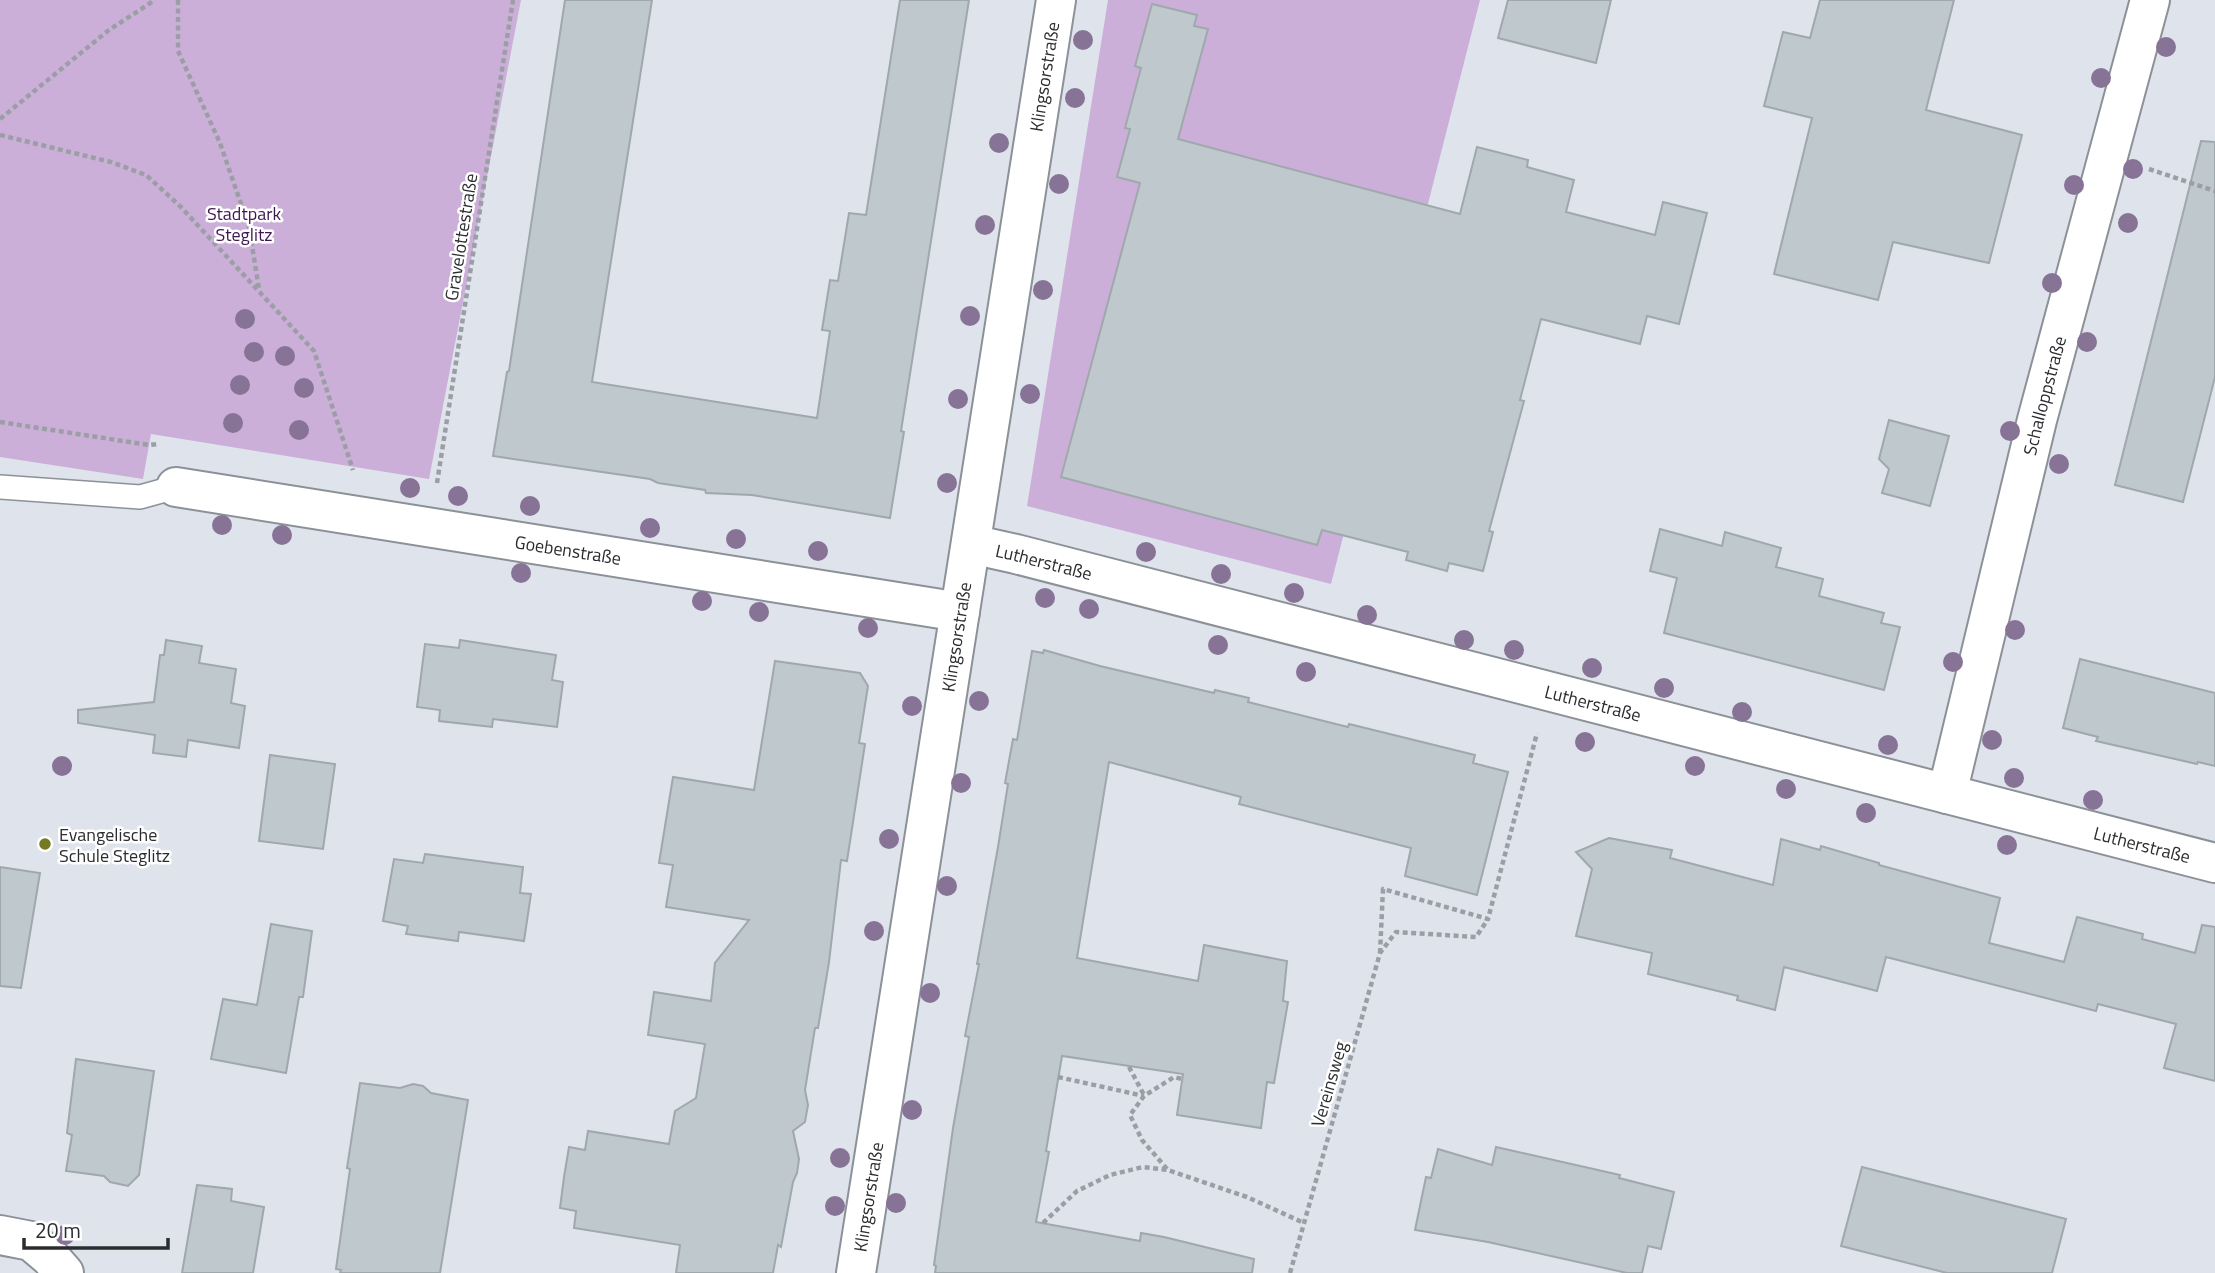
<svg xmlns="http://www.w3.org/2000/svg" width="2215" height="1273" viewBox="0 0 2215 1273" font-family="'Titillium Web',sans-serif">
	<rect width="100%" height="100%" fill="#dfe4ec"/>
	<g fill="#cbafd9">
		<path d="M0,0H521L429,479L151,434L143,479L0,457Z"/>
		<path d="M1108,0H1480L1331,584L1027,506Z"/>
	</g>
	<g fill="#bfc8cc" stroke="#9fa8ac" stroke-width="2">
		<path d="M565,0H652L592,382L817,418L830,331L822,330L830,280L838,281L849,213L866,215L900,0H969L901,431L904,432L890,518L752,495L706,493L705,490L658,483L650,479L493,456L507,372L509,371Z"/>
		<path d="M1508,0H1611L1596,63L1498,38Z"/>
		<path d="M1820,0H1954L1926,110L2022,135L1989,263L1893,242L1878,300L1774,274L1812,118L1764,106L1783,32L1810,38Z"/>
		<path d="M1152,4L1197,15L1194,26L1208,29L1178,139L1460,214L1477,147L1528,160L1527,167L1574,180L1566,212L1655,235L1663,202L1707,213L1679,324L1647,316L1640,344L1541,319L1520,400L1524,401L1489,531L1493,532L1483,571L1449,563L1447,571L1406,560L1408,552L1322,530L1317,545L1061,477L1140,183L1117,177L1130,129L1125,128L1141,68L1135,66Z"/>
		<path d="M2201,141L2215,142V377L2183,502L2115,485Z"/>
		<path d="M1889,420L1949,436L1930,506L1882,493L1889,469L1879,459Z"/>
		<path d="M1660,529L1722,546L1725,532L1781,548L1776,567L1823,579L1819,596L1884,613L1881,623L1900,627L1884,690L1664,633L1677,578L1650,571Z"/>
		<path d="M166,640L202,646L199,663L236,669L231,703L245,706L239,748L188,740L186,757L153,753L155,735L78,723V710L154,702L160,655H164Z"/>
		<path d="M460,640L556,655L552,680L563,682L557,727L493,719L492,727L439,721L440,710L417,707L425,644L459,648Z"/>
		<path d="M1044,650L1100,666L1214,693L1215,690L1249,698L1248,702L1348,727L1349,724L1475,755L1473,763L1508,772L1477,895L1405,876L1411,848L1239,804L1241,797L1109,762L1077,958L1198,981L1204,945L1287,961L1283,1001L1288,1002L1274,1083L1267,1082L1261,1128L1177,1115L1183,1074L1062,1056L1046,1151L1049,1152L1036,1222L1140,1241L1141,1233L1164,1237L1254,1259L1252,1273H935L936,1266L934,1265L953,1128L969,1037L965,1036L979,964H977L998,847L1008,784L1005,783L1013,739L1017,740L1032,651L1043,653Z"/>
		<path d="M2080,659L2215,693V766L2198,762L2197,764L2096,741L2098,737L2063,728Z"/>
		<path d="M775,661L860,673L868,686L859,743L865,744L847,861L841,860L829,962L818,1028H815L805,1090L808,1105L805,1122L793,1131L799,1159L797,1173L793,1182L781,1247L778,1245L773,1273H676L680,1245L574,1228L576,1211L560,1208L564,1177L569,1147L585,1150L588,1131L669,1144L675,1111L696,1098L705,1044L648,1035L654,992L711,1001L715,963L749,920L666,907L673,865L659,863L673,777L754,790Z"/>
		<path d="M270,755L335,764L323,849L259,841Z"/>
		<path d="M1609,838L1672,850L1670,858L1773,885L1781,839L1820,850L1821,846L1879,863V865L2000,898L1989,943L2064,962L2077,917L2143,934L2142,939L2195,953L2202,925L2215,927V1081L2164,1068L2176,1024L2098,1004L2096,1011L1886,957L1877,991L1784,967L1775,1010L1737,1000L1738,996L1648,974L1652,953L1576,936L1592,869L1576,852Z"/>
		<path d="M425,854L523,867L520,893L531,894L524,941L459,932L458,941L406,934L408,926L383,921L394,859L423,863Z"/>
		<path d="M0,867L40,873L21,988L0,986Z"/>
		<path d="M271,924L312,931L303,997H299L286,1073L211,1059L223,999L257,1005Z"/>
		<path d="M76,1059L154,1071L139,1175L128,1186L110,1182L104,1176L66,1171L72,1135L67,1133Z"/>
		<path d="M360,1083L400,1088L413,1084L423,1086L431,1093L468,1100L440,1273H340L341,1270L336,1269L350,1169L347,1168Z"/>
		<path d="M1496,1147L1620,1175L1619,1178L1674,1192L1661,1249L1648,1246L1642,1273H1627L1488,1242L1415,1230L1426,1177L1431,1178L1438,1149L1492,1165Z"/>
		<path d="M1862,1167L2066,1219L2052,1273H1947L1841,1246Z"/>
		<path d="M197,1185L232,1189L231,1201L264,1207L253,1273H182Z"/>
	</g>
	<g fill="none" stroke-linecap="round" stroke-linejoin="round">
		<defs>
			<path id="service" d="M0,487L140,497L176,487"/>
			<g id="minor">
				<path id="s1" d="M176,487L960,612"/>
				<path id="s2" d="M971,544L1016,554L2215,863"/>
				<path id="s3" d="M1947,794L2037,420L2150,0"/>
				<path d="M0,1235L31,1241L50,1257L64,1273"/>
			</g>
			<g id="tertiary">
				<path id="s4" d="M856,1273L1056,0"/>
			</g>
		</defs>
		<use href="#service" stroke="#8c9198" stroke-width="26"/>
		<use href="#minor" stroke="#8c9198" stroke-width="42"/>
		<use href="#tertiary" stroke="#8c9198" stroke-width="42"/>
		<g stroke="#9b9fa5" stroke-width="4.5" stroke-dasharray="5 3.5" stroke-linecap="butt">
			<path d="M178,0V51L220,143L249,227L259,289"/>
			<path d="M0,119L109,30L155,0"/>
			<path d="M0,135L111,162L146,175L180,206L314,351L353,470"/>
			<path d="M2149,169L2215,191"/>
			<path d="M0,422L149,445L158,444"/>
			<path d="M437,483L513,0"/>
			<path d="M1380,953L1383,889L1488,919L1537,733"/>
			<path d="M1129,1067L1144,1095"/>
			<path d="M1058,1077L1144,1096"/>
			<path d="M1167,1169L1142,1140L1130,1115L1144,1096L1174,1077L1182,1079"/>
			<path d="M1043,1223L1077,1191L1110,1175L1143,1167L1168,1170L1247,1197L1304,1223"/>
			<path d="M1290,1273L1380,953L1396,932L1476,937L1488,919"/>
		</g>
		<use href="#service" stroke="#fff" stroke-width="23"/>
		<use href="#minor" stroke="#fff" stroke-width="38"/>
		<use href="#tertiary" stroke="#fff" stroke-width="38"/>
	</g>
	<g fill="#877396">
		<circle cx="1083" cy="40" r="10"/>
		<circle cx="2166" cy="47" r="10"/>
		<circle cx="2101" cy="78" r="10"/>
		<circle cx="1075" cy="98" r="10"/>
		<circle cx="999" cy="143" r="10"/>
		<circle cx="2133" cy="169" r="10"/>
		<circle cx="1059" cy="184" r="10"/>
		<circle cx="2074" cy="185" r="10"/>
		<circle cx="2128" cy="223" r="10"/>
		<circle cx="985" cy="225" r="10"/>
		<circle cx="2052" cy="283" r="10"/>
		<circle cx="1043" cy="290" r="10"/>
		<circle cx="970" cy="316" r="10"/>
		<circle cx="245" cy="319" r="10"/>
		<circle cx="2087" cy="342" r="10"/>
		<circle cx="254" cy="352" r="10"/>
		<circle cx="285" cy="356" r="10"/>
		<circle cx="240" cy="385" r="10"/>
		<circle cx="304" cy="388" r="10"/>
		<circle cx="1030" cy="394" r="10"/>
		<circle cx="958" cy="399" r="10"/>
		<circle cx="233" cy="423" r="10"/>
		<circle cx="299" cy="430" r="10"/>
		<circle cx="2010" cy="431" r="10"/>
		<circle cx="2059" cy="464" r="10"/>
		<circle cx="947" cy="483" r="10"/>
		<circle cx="410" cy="488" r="10"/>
		<circle cx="458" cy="496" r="10"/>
		<circle cx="530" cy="506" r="10"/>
		<circle cx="222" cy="525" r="10"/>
		<circle cx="650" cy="528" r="10"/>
		<circle cx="282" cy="535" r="10"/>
		<circle cx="736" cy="539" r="10"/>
		<circle cx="818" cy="551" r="10"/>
		<circle cx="1146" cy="552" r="10"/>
		<circle cx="521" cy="573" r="10"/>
		<circle cx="1221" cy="574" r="10"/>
		<circle cx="1294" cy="593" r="10"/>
		<circle cx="1045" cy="598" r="10"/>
		<circle cx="702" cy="601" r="10"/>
		<circle cx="1089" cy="609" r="10"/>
		<circle cx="759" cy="612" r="10"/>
		<circle cx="1367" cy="615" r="10"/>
		<circle cx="868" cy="628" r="10"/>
		<circle cx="2015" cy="630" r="10"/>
		<circle cx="1464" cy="640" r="10"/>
		<circle cx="1218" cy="645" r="10"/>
		<circle cx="1514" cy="650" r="10"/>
		<circle cx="1953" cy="662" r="10"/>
		<circle cx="1592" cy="668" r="10"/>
		<circle cx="1306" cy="672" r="10"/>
		<circle cx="1664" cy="688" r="10"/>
		<circle cx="979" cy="701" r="10"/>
		<circle cx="912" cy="706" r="10"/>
		<circle cx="1742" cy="712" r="10"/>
		<circle cx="1992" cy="740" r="10"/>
		<circle cx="1585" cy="742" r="10"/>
		<circle cx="1888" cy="745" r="10"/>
		<circle cx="62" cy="766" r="10"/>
		<circle cx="1695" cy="766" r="10"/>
		<circle cx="2014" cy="778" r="10"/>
		<circle cx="961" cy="783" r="10"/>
		<circle cx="1786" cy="789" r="10"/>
		<circle cx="2093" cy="800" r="10"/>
		<circle cx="1866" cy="813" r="10"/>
		<circle cx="889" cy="839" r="10"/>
		<circle cx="2007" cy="845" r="10"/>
		<circle cx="947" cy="886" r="10"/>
		<circle cx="874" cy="931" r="10"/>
		<circle cx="930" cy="993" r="10"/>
		<circle cx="912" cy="1110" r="10"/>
		<circle cx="840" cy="1158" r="10"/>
		<circle cx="896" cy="1203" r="10"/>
		<circle cx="835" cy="1206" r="10"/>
		<circle cx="65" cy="1235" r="10"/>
	</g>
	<circle fill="#757922" stroke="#fff" stroke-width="2.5" cx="45" cy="844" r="7"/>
	<g text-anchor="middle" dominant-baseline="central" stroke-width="5" stroke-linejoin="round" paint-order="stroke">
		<g font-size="18" fill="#2a2c2f" stroke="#fff">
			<text stroke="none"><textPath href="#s4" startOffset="1211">Klingsorstraße</textPath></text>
			<text transform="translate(461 237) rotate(-81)">Gravelottestraße</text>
			<text stroke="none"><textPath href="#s3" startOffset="410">Schalloppstraße</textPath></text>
			<text stroke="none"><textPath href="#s1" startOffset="397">Goebenstraße</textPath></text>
			<text stroke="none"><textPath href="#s2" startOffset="75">Lutherstraße</textPath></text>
			<text stroke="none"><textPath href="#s4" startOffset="644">Klingsorstraße</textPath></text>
			<text stroke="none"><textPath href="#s2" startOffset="642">Lutherstraße</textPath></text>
			<text stroke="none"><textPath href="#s2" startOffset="1209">Lutherstraße</textPath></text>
			<text transform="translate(1329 1084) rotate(-74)">Vereinsweg</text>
			<text stroke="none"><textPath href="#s4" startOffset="77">Klingsorstraße</textPath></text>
		</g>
		<g font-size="18" fill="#3f164f" stroke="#fff">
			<text x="244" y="213">Stadtpark<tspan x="244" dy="21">Steglitz</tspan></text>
		</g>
		<g font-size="18" fill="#2a2c2f" stroke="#fff" text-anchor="start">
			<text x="59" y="834">Evangelische<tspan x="59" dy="21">Schule Steglitz</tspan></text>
		</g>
	</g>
	<path d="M24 1238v10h144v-10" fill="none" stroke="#2a2c2f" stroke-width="3.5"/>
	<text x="35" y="1238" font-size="21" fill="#2a2c2f" stroke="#ffffff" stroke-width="5" paint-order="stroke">20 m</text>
</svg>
